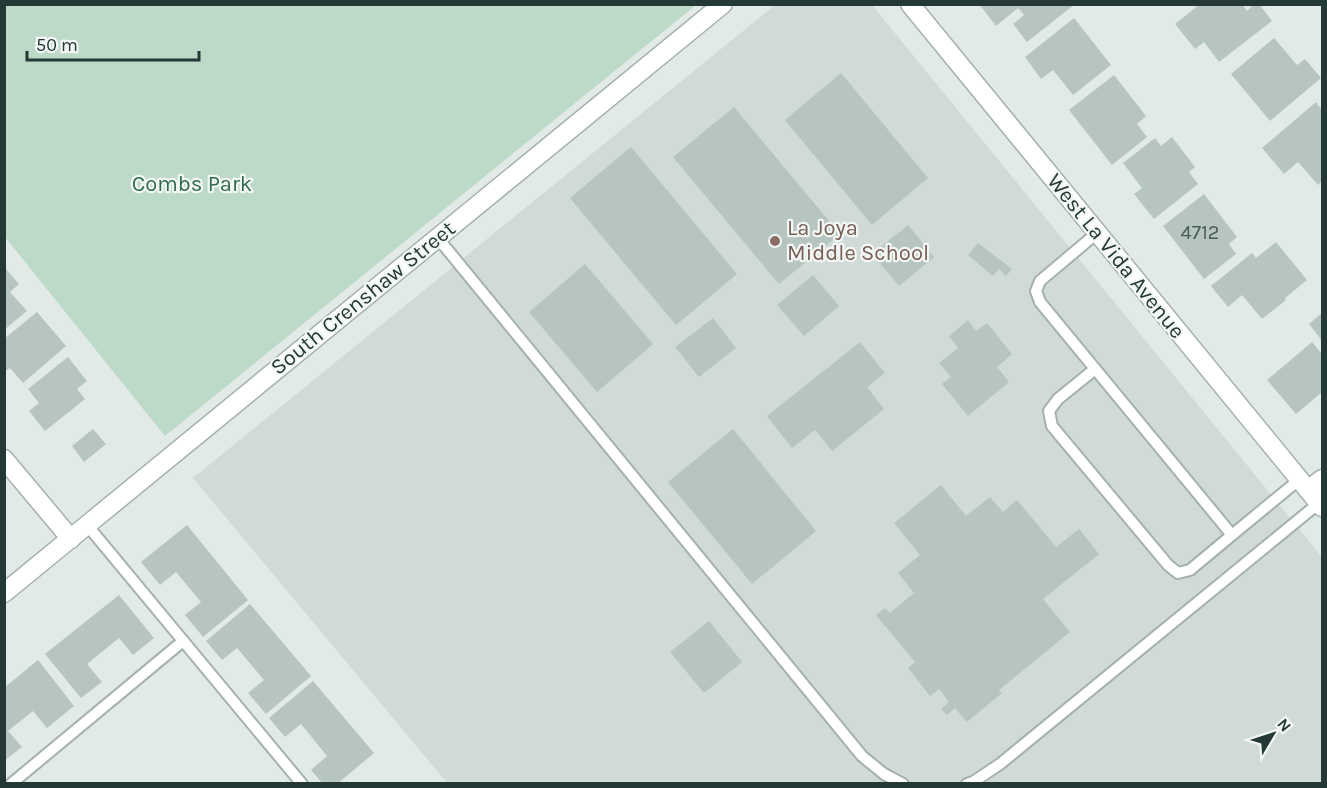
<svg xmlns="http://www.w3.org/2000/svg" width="1327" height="788" viewBox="0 0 1327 788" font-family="Karla,sans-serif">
	<rect width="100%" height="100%" fill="#e2eae7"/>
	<path fill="#d0dad7" d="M775,5H872L1322,557V783H447L193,478Z"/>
	<path fill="#bdd9c8" d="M4,5L5,4L696,5L165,436L5,237Z"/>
	<g fill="#b7c5c1">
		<path d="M979,4H1075L1027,42L1013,24L1024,15L1018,8L996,26Z"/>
		<path d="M1200,4H1242L1247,11L1254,4H1259L1272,21L1219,62L1204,42L1195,49L1175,24Z"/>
		<path d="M1074,18L1111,65L1073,95L1053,70L1041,79L1025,57Z"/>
		<path d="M1274,38L1297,65L1305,59L1321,78L1270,121L1231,74Z"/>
		<path d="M841,73L928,178L872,225L785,120Z"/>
		<path d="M1114,75L1146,116L1137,124L1147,137L1112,165L1069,110Z"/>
		<path d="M1316,102L1322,110V181L1318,185L1298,162L1284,174L1262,148Z"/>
		<path d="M734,107L840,234L779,284L673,157Z"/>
		<path d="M1172,137L1195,167L1189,172L1198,184L1154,219L1134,194L1142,188L1123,163L1155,138L1161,146Z"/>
		<path d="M631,147L737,274L676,325L570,198Z"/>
		<path d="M1204,194L1237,237L1229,244L1236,254L1204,279L1163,226Z"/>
		<path d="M908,225L934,257L899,286L872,254Z"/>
		<path d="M1276,242L1307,280L1285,298L1286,300L1262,319L1242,295L1228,307L1211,286L1252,253L1256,258Z"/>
		<path d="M978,243L1012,269L1006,276L999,269L993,276L968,255Z"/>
		<path d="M585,264L653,344L597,392L529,312Z"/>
		<path d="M6,269L19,284L10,292L27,311L4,330V270Z"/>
		<path d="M813,275L839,306L804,336L777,305Z"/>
		<path d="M37,312L66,346L23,383L10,368L4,372V339Z"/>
		<path d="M1322,313V341L1309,324Z"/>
		<path d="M713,318L736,348L699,377L675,347Z"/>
		<path d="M968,320L976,331L987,323L1012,354L997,367L1009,382L968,416L942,384L951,377L939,363L958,348L949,336Z"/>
		<path d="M860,342L885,373L867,387L884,409L832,451L815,430L792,448L767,416Z"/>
		<path d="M1312,342L1322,354V392L1296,414L1267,380Z"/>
		<path d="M68,357L87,381L77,389L85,399L45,431L29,411L39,403L28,389Z"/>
		<path d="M93,429L106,444L84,462L72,446Z"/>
		<path d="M733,429L816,531L752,584L668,482Z"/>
		<path d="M941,485L966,516L990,497L1003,512L1017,500L1056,547L1079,529L1099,554L1043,599L1070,632L999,690L1002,693L967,722L955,708L947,715L941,709L949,702L939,689L930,696L908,668L915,662L876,615L885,608L890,613L914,593L898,573L920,555L894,523Z"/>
		<path d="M187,525L248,600L203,637L185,615L201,602L176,572L160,585L141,562Z"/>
		<path d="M119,595L154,638L133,655L119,638L87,664L102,682L81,698L45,654Z"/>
		<path d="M250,604L311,676L266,714L248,693L264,680L237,648L222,660L206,641Z"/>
		<path d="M709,621L742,662L704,693L670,652Z"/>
		<path d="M38,660L74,706L47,728L33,711L8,731L22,747L4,761V688Z"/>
		<path d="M313,681L374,753L337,784H323L311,770L327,756L301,724L285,737L269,718Z"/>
	</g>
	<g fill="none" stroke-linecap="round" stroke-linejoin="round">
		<defs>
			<g id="service">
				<path d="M1097,233L1040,281L1036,291L1040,302L1232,535L1300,479"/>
				<path d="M437,237L862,756L884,774L903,784"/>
				<path d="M1095,369L1058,399L1049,411L1052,426L1168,565L1178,573L1190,570L1232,535"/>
				<path d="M87,525L302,784"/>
				<path d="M11,784L183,641"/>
				<path d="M967,784L973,782L1000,764L1319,503"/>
			</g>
			<g id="minor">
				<path d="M910,4L1322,507"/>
				<path d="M4,459L71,539"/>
				<path d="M1308,490L1322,479"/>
				<path d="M4,593L87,525L723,4"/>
			</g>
		</defs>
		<use href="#service" stroke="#a5b1ae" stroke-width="14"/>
		<use href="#minor" stroke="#a5b1ae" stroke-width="21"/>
		<use href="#service" stroke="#fff" stroke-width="10"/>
		<use href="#minor" stroke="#fff" stroke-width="18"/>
	</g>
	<circle fill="#8d6e63" stroke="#f2f7f5" stroke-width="2" cx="775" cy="241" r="6"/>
	<g text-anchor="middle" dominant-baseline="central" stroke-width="4.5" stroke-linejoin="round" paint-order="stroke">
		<g font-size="20" fill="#495c59">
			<text x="1200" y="232">4712</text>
		</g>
		<g font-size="22" fill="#326c4f" stroke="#f2f7f5">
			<text x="192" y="184">Combs Park</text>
		</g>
		<g font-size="22" fill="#785e54" stroke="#f2f7f5" text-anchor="start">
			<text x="787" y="228">La Joya<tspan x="787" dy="25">Middle School</tspan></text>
		</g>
		<g font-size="22" fill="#243936" stroke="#f2f7f5">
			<text transform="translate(1116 256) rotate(51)">West La Vida Avenue</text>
			<text transform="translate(363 298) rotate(-39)">South Crenshaw Street</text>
		</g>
	</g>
	<rect width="1327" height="788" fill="none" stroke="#243936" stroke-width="12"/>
	<g transform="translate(1273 734) rotate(51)" stroke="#f2f7f5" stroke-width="4.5" paint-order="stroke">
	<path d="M0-4.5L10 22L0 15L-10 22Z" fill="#243936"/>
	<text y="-9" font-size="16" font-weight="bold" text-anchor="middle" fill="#243936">N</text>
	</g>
	<path d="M27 51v9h172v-9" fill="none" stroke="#243936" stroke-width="3"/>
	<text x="36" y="51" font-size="18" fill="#243936" stroke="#f2f7f5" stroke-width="4.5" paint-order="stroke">50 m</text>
</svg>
